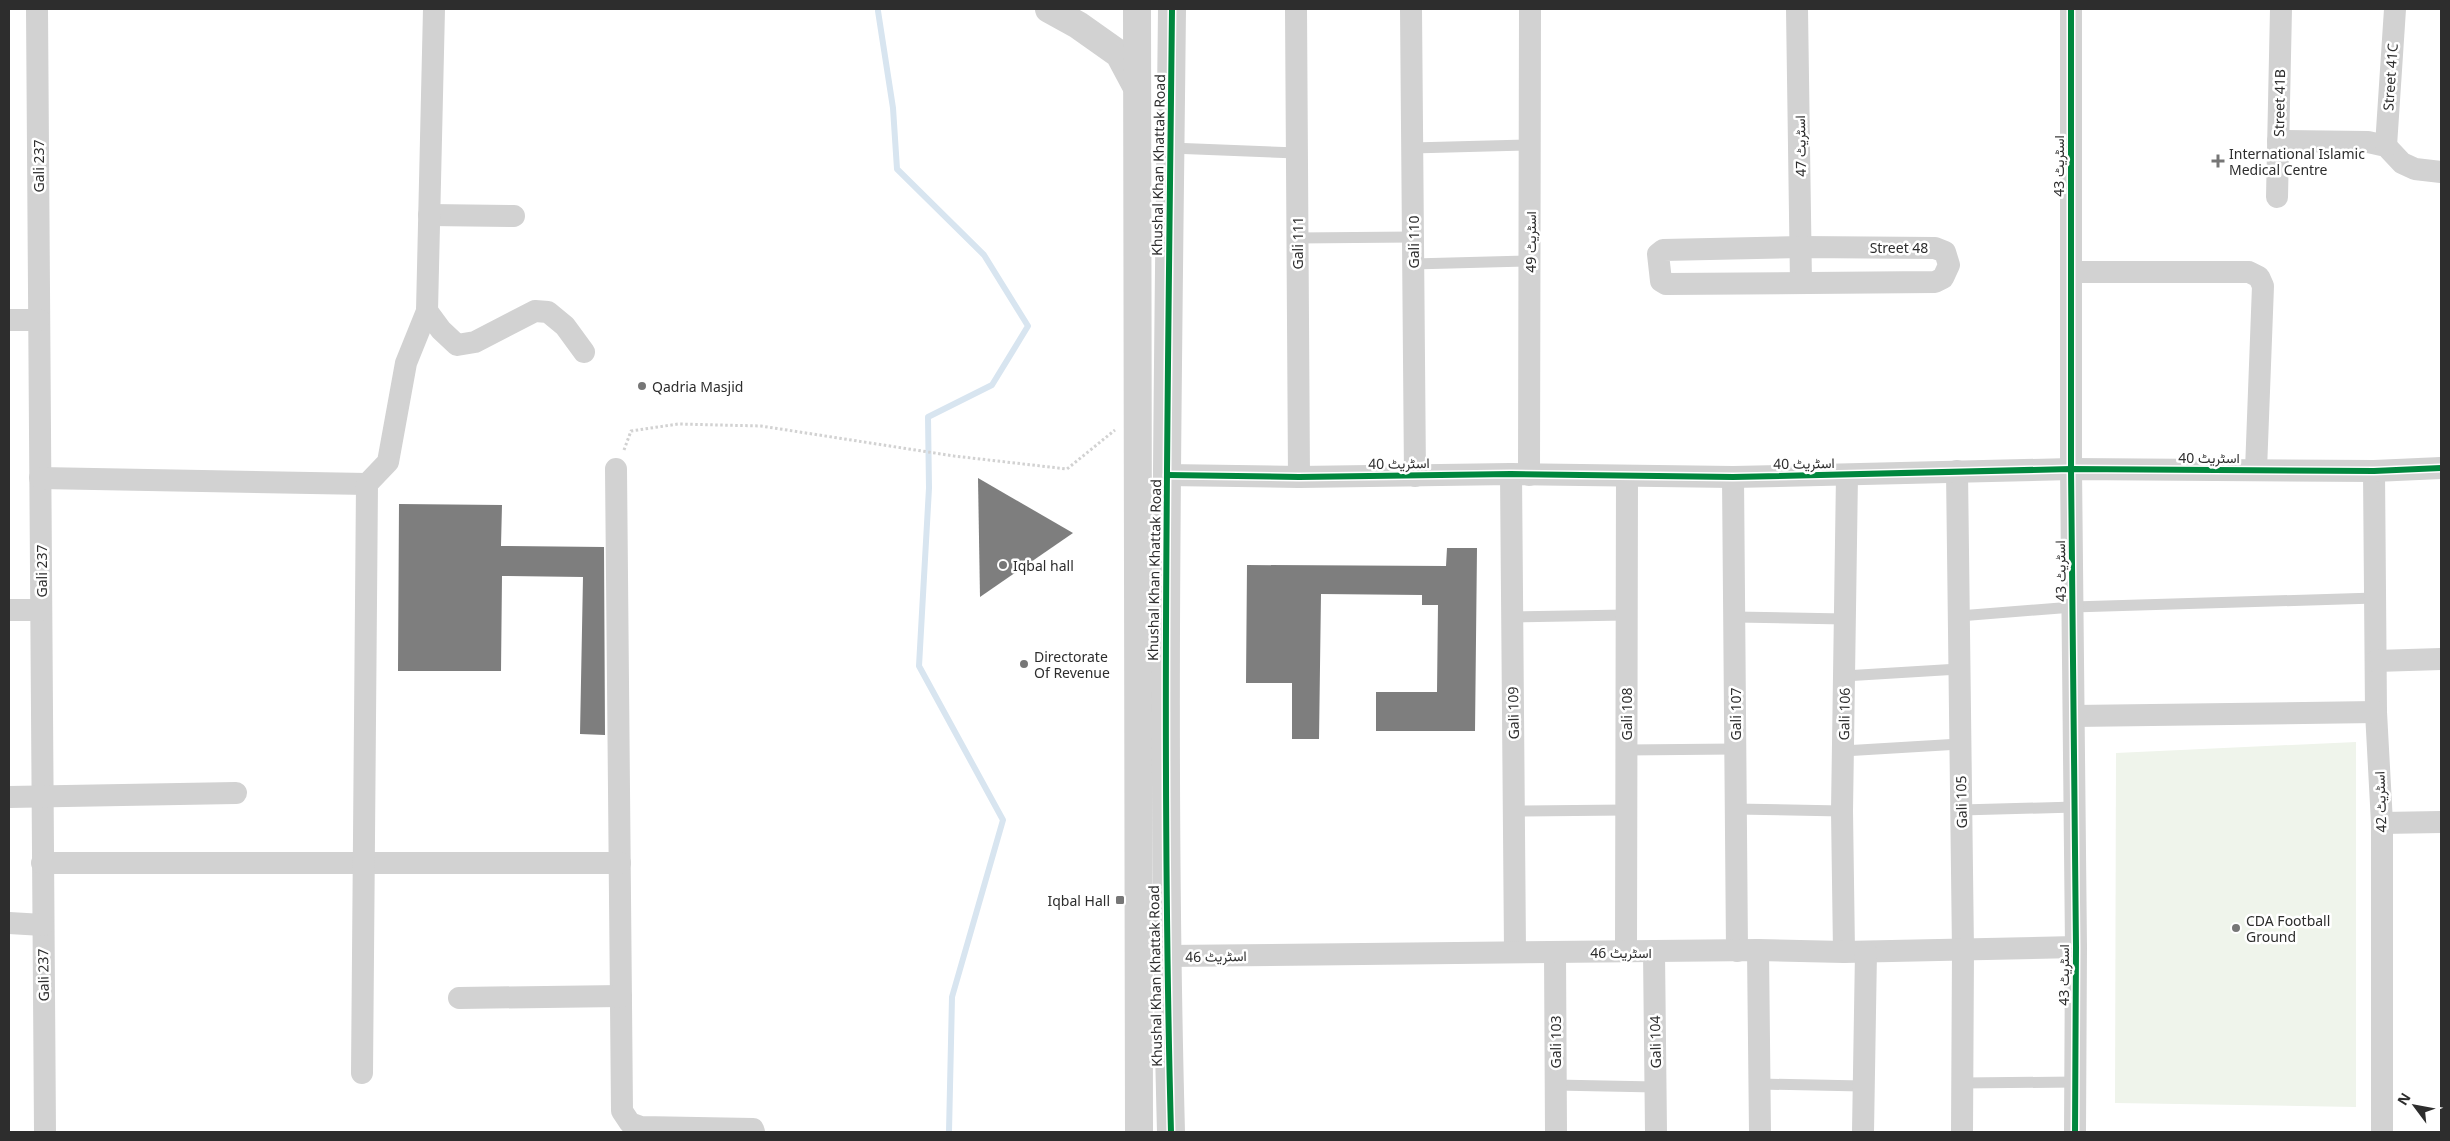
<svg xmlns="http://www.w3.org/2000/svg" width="2450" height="1141" viewBox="0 0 2450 1141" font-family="'Noto Sans',Vazirmatn,sans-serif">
	<rect width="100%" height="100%" fill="#fff"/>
	<path fill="#eff4eb" d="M2356,742V1107L2115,1103L2116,753Z"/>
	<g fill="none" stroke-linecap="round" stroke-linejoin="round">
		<path stroke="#d8e5f0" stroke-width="6" d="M878,11L893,108L897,169L984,255L1028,326L992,385L928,417L929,488L919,666L1003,820L952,997L949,1132"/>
	</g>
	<g fill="#7e7e7e">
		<path d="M978,478L1073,533L980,597Z"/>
		<path d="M399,504L502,505L501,546L604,547L605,735L580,734L583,577L502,576L501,671H398Z"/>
		<path d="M1447,548H1477L1475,731H1376V692H1437L1438,605H1422V595L1321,594L1319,739H1292V683H1246L1247,565L1446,566Z"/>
	</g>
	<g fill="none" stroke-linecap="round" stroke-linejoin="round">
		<path stroke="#d2d2d2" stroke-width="3" stroke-dasharray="2.5 2.5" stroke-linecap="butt" d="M624,450L631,431L678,424L761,426L954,456L1067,469L1115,430"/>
		<g stroke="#d2d2d2" stroke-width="11">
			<path d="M1171,148L1297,153"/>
			<path d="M1412,148L1530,145"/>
			<path d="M1297,238L1413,237"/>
			<path d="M1413,264L1530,261"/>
			<path d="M1959,616L2073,607L2375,598"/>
			<path d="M1512,617L1626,615"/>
			<path d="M1735,617L1845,619"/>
			<path d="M1844,676L1959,669"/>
			<path d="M1626,750L1735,749"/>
			<path d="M1843,751L1960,744"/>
			<path d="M1735,809L1842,811"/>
			<path d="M1961,810L2075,807"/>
			<path d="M1514,811L1626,810"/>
			<path d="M1962,1083L2075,1082"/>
			<path d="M1760,1084L1862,1086"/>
			<path d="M1555,1085L1656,1087"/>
		</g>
		<g stroke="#d2d2d2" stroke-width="22">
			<path d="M37,9L45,1132"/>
			<path d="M1296,9L1299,477"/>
			<path d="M1411,9L1415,476"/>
			<path d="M1797,9L1801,283"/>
			<path d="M2071,9V469L2076,947L2075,1132"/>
			<path d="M2278,141L2368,142L2386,146L2402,163L2415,169L2441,172"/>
			<path d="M2386,146L2395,9"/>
			<path d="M2277,197L2281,9"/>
			<path d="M429,215L514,216"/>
			<path d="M1801,247L1935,248L1945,252L1949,265L1943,278L1935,282L1666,284L1661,281L1658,254L1663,250Z"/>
			<path d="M2071,272H2249L2259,277L2263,286L2256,470"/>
			<path d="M427,311L441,330L457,345L475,342L535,311L548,312L565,326L584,352"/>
			<path d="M9,320H39"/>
			<path d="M616,469L622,1111L630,1123L641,1127L753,1129L754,1132"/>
			<path d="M1957,471L1963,951L1962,1132"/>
			<path d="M2374,471L2376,712L2382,823V1132"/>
			<path d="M1511,474L1515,951"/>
			<path d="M1167,475L1299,477L1511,474L1733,477L2071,469L2374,471L2441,468"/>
			<path d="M1529,475L1530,9"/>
			<path d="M1733,477L1737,951"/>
			<path d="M40,478L367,484"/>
			<path d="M9,610H41"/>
			<path d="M2376,661L2441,659"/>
			<path d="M2074,716L2376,712"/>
			<path d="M9,797L236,793"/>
			<path d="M2382,823L2441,822"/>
			<path d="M42,863H620"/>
			<path d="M9,923L43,925"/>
			<path d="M1758,950L1760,1132"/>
			<path d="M1555,952L1556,1132"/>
			<path d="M1626,952L1627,476"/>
			<path d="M1654,952L1656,1132"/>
			<path d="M1844,952L1842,811L1847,475"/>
			<path d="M1166,956L1758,950L1844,952L2076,947"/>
			<path d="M459,998L621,996"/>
			<path d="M362,1073L367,484L388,462L406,363L427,311L434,9"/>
			<path d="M1863,1132L1866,952"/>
		</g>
		<g stroke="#d2d2d2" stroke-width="28">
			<path d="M1049,9L1078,25L1119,54L1135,84"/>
			<path d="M1137,9L1139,1132"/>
			<path d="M1171,1132C1161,758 1168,383 1172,9"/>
		</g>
		<defs>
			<g id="cycleway">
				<path d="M2071,9V469L2076,947L2075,1132"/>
				<path d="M1167,475L1299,477L1511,474L1733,477L2071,469L2374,471L2441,468"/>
				<path d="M1171,1132C1161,758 1168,383 1172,9"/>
			</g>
		</defs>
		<use href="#cycleway" stroke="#fff" stroke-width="9"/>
		<use href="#cycleway" stroke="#00873e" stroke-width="6"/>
	</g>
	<g fill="#767676" stroke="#fff" stroke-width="2">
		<path d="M2215.5 153.5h5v5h5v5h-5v5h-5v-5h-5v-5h5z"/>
		<circle cx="642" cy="386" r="5"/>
		<circle cx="1003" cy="565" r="5"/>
		<circle cx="1024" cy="664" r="5"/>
		<rect x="1115" y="895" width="10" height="10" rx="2.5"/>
		<circle cx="2236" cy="928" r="5"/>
	</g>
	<g text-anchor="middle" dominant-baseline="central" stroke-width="5" stroke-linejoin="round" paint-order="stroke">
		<g font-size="14" fill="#2d2d2d" stroke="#fff">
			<text transform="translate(2390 77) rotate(-86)">Street 41C</text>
			<text transform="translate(2279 103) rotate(-89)">Street 41B</text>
			<text transform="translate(1800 146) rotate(-91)">اسٹریٹ 47</text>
			<text transform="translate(1158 165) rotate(-89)">Khushal Khan Khattak Road</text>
			<text transform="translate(38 166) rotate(-90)">Gali 237</text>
			<text transform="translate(2058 166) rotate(-90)">اسٹریٹ 43</text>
			<text transform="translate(1413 242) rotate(-90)">Gali 110</text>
			<text transform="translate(1530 242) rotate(-90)">اسٹریٹ 49</text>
			<text transform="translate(1297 243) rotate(-90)">Gali 111</text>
			<text x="1899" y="247">Street 48</text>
			<text x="2209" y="457">اسٹریٹ 40</text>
			<text transform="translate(1399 463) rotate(-1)">اسٹریٹ 40</text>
			<text transform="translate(1804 463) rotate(-1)">اسٹریٹ 40</text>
			<text transform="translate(1154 570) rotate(-89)">Khushal Khan Khattak Road</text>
			<text transform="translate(41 571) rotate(-90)">Gali 237</text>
			<text transform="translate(2060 571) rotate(-91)">اسٹریٹ 43</text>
			<text transform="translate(1513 713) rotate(-91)">Gali 109</text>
			<text transform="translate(1626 714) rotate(-90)">Gali 108</text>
			<text transform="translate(1735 714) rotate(-90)">Gali 107</text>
			<text transform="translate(1844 714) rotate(-89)">Gali 106</text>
			<text transform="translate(1961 802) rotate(-91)">Gali 105</text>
			<text transform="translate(2380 802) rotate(-92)">اسٹریٹ 42</text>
			<text x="1621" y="952">اسٹریٹ 46</text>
			<text transform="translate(1216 956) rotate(-1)">اسٹریٹ 46</text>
			<text transform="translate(43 975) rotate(-91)">Gali 237</text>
			<text transform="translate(2063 975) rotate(-90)">اسٹریٹ 43</text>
			<text transform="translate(1155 976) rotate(-91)">Khushal Khan Khattak Road</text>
			<text transform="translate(1555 1042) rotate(-90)">Gali 103</text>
			<text transform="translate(1655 1042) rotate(-91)">Gali 104</text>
		</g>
		<g font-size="14" fill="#2d2d2d" stroke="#fff" text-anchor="start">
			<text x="2229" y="153">International Islamic<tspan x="2229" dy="16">Medical Centre</tspan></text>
			<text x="652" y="386">Qadria Masjid</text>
			<text x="1013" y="565">Iqbal hall</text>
			<text x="1034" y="656">Directorate<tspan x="1034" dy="16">Of Revenue</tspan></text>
			<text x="1110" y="900" text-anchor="end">Iqbal Hall</text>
			<text x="2246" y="920">CDA Football<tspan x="2246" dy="16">Ground</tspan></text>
		</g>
	</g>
	<rect width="2450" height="1141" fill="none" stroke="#2d2d2d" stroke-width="20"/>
	<g transform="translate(2415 1106) rotate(302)" stroke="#ffffff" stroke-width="4" paint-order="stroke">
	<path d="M0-4L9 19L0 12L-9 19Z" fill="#2d2d2d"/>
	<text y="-8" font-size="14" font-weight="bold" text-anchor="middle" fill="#2d2d2d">N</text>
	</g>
</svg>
